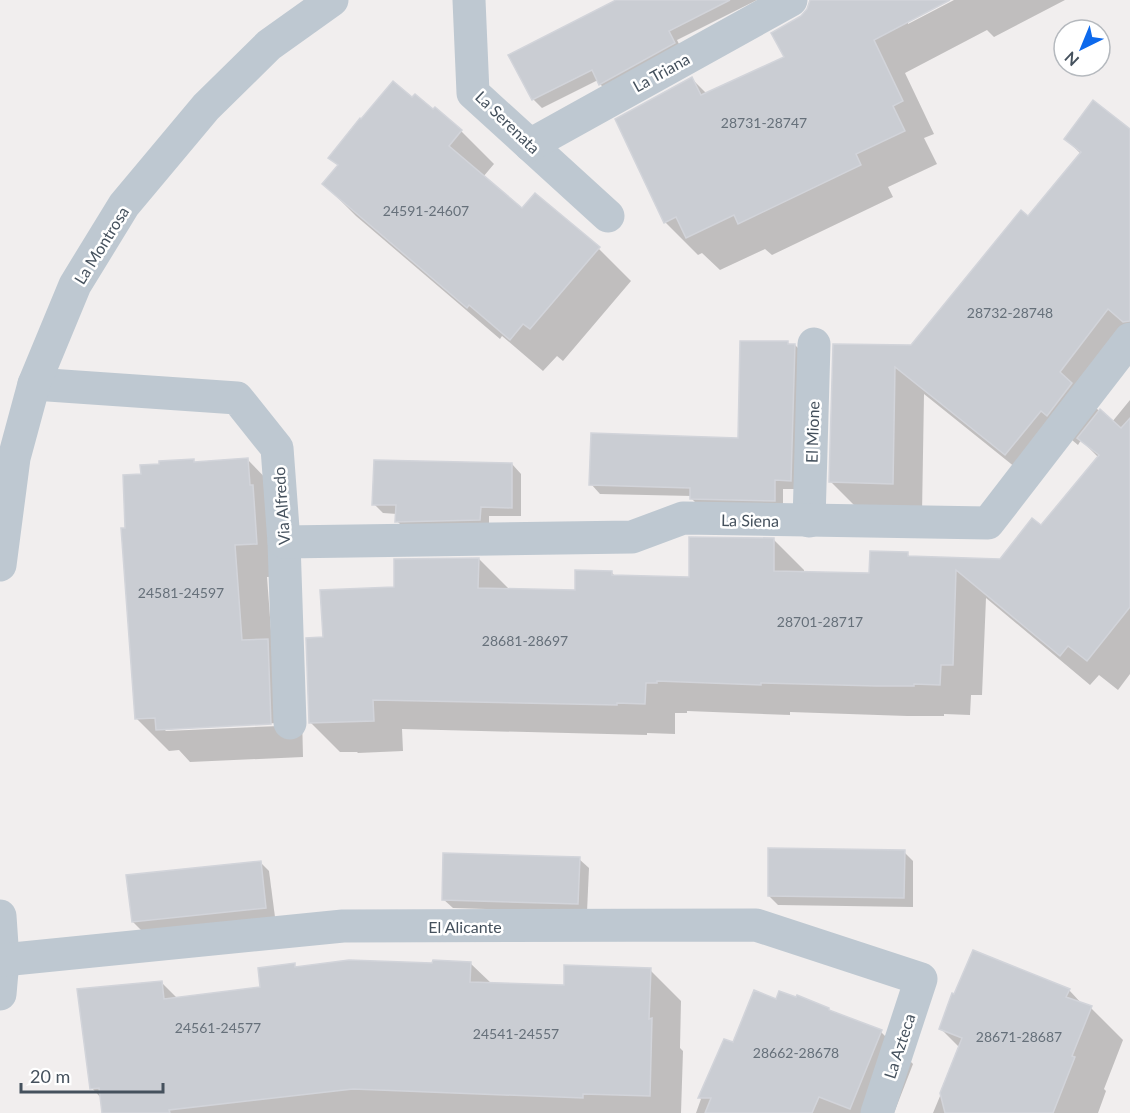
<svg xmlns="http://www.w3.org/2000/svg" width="1130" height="1113" viewBox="0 0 1130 1113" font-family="Lato,sans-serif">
	<rect width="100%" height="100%" fill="#f1eeee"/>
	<g fill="#0003" fill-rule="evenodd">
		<path d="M620,0H757L677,40L683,52L609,93L600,84L598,80L542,108L533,99Z"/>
		<path d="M870,0H947L908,21V24L954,0H1065L994,37L987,30L905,73L934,134L924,138L937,164L888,187L893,197L772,255L765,249L720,270L702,253L698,255L665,222L691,78L707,94L786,58Z"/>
		<path d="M412,99L433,111L435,109L461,131L494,164L483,177L522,210L598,248L631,281L563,361L557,356L543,371L502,336L500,339L356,216L324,184L339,166L330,157Z"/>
		<path d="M1130,131V349L1089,402L1112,422L1130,400V674L1118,690L1099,675L1090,685L986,598L982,695H971L970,715L944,714V716H907L790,712V715L687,711V713H675V734L647,733V735L402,729L403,751L358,753L357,752H340L310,722L324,638L395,589L479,559L510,590L576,592L612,573L616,577L690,578L774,540L804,570V573L871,574L907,554L911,558L1000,560L1041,527L1099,458L1081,440L1078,445L1072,440L1036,484L924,394L922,514L861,512L830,481L834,346L912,347L1029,218L1081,154L1066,139Z"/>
		<path d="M788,343L790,345H795L804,354L800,489H783V509L701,508L692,499V496L600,494L591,484L740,440Z"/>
		<path d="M248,460L280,493L289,576L267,577L272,644L301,673L303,757L190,762L179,750L169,751L136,718L127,529L142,476L193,461L195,463ZM279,723V726L166,731L163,728Z"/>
		<path d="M512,464L521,474V516H489V529L406,530L397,521V514L383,513L374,504Z"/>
		<path d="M904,852L913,861V907L778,905L769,896Z"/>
		<path d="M579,859L589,868L587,912L453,908L443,899Z"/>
		<path d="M260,862L269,871L275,917L142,931L133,922Z"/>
		<path d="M470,963L492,984L565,986L650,970L681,1001L680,1048L683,1051L681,1113H104L101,1098L92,1088L161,982L177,998L262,988L294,965L298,968Z"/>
		<path d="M1069,990L1083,1005L1091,1008L1123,1040L1104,1089L1106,1091L1098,1113H933L960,1048L940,1028Z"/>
		<path d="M777,1001L828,1009L832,1012L881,1032L913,1064L894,1113H696L701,1099L700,1098L734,1044Z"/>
	</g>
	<g fill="#cacdd3" stroke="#d2d4da" stroke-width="1.5">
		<path d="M616,0H730L669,31L675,43L599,85L592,70L532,100L508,55Z"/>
		<path d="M810,0H950L874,40L903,101L893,106L905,131L856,154L861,165L738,224L734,215L686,238L676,217L664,223L615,119L692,77L701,95L784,57L771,33L801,16L807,9Z"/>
		<path d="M393,81L412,97L415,94L433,109L435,107L462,130L449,146L522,208L535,193L600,247L530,329L523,324L510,340L469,305L467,308L322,184L338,165L328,158L360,118L361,119Z"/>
		<path d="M1093,100L1130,129V321L1123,322L1108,309L1060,372L1072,383L1047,416L1041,411L1005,455L895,367L893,484L829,482L833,344L911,345L1021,210L1028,216L1081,152L1064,139Z"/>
		<path d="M740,341H788V344H795L791,481L775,480V501L690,499V488L589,485L591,433L738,438Z"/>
		<path d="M1100,409L1121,428L1130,418V607L1087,661L1068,646L1060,656L956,570L953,665H941L940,685L914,684V686H876L761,683V685L657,681V683H646L645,704L617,703V705L373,700L374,721L309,723L306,638L323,637L320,590L394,587V559L479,558L478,588L575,590V570L612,571V575L689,577V537L774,538V571L869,573L870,551L908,552V556L1000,559L1032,518L1041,525L1099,455L1077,438Z"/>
		<path d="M248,458L250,485H253L257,544L235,545L242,640L268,639L271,724L156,730L155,718L135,719L121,528H125L123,475L141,474L140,465L159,464V461L194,459V462Z"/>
		<path d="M374,460L512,463V508L481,507L480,520L395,522L396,505H372Z"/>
		<path d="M768,848L905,850L904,898L768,896Z"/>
		<path d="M443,853L580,857L578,904L442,900Z"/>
		<path d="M261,861L266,908L132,922L126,875Z"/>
		<path d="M973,950L1070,989L1066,997L1092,1006L1072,1056L1075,1057L1053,1113H945L940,1093L962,1038L939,1029L952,993L954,994Z"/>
		<path d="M349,960L432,963L433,960L471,962L470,982L564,985V965L651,968L649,1019L652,1018L650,1096L583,1094V1098L353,1089L169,1110L170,1113H102L99,1088L90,1089L77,989L162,981L164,999L260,987L258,968L295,963V967Z"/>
		<path d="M754,990L776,999L779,991L796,997L797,995L829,1008V1010L882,1030L850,1109L819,1097L812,1113H705L711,1098H698L724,1039L733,1042Z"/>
	</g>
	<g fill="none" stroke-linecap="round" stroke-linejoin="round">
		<g stroke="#bec8d1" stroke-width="33">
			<path d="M469,0L473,93L608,216"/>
			<path d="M530,145L791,0"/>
			<path d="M34,384L237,398L277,448L284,542L290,723"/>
			<path d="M809,521L814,344"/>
			<path d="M284,542L632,537L683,518L988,523L1130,339"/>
			<path d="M0,565L14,458L34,384L75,285L124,205L206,107L269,45L332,0"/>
			<path d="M0,916L3,960L0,994"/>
			<path d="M3,960L343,926L756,925L921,979L877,1113"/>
		</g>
	</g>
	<g text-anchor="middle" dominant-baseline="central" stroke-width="5" stroke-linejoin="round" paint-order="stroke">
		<g font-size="14" fill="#66707a">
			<text x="764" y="122">28731-28747</text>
			<text x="426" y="210">24591-24607</text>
			<text x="1010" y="312">28732-28748</text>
			<text x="181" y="592">24581-24597</text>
			<text x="820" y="621">28701-28717</text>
			<text x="525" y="640">28681-28697</text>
			<text x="218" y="1027">24561-24577</text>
			<text x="516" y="1033">24541-24557</text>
			<text x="1019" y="1036">28671-28687</text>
			<text x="796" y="1052">28662-28678</text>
		</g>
		<g font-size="16" fill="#45515d" stroke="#fff">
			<text transform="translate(661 72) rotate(-29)">La Triana</text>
			<text transform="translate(508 122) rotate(44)">La Serenata</text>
			<text transform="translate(101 245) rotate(-58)">La Montrosa</text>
			<text transform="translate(812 432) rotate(-88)">El Mione</text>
			<text transform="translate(281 506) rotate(-94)">Via Alfredo</text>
			<text transform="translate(750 520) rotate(1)">La Siena</text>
			<text x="465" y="926">El Alicante</text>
			<text transform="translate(899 1046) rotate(-72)">La Azteca</text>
		</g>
	</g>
	<g transform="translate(1082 48) rotate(223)"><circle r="28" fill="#ffffff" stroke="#b5b9be" stroke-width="1.5"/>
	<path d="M0-4.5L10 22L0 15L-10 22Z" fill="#0d69ec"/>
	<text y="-9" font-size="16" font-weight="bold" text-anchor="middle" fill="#45515d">N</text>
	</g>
	<path d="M21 1083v9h142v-9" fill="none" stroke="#45515d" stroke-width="3"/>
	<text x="30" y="1083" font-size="18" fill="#45515d" stroke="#ffffff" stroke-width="4.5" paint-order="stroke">20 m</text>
</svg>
